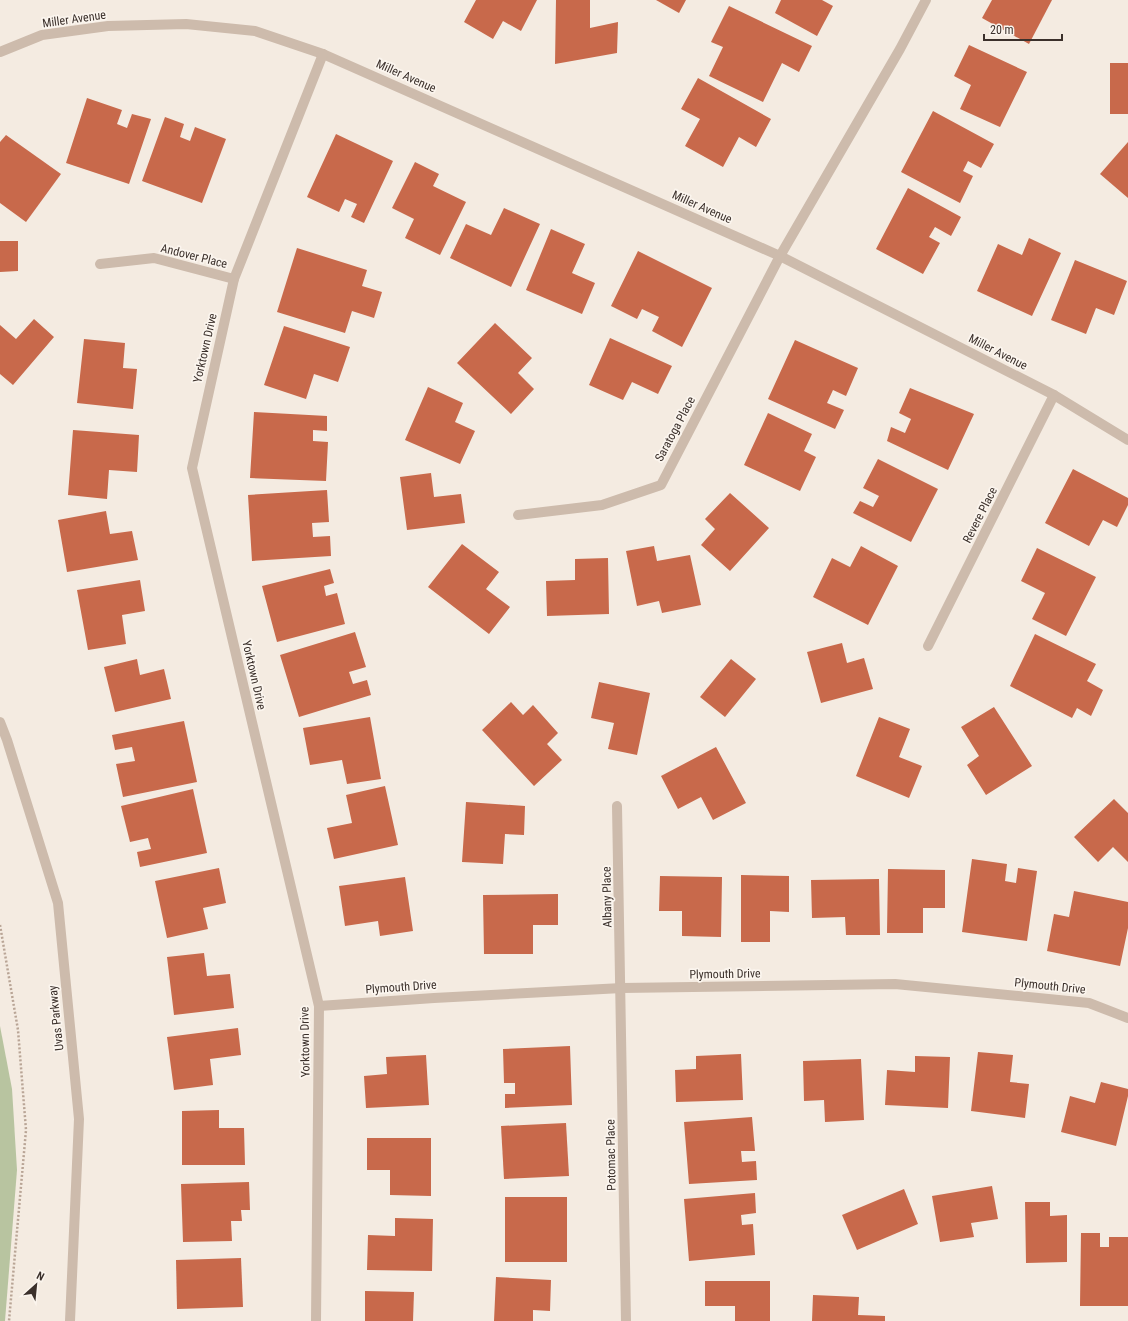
<svg xmlns="http://www.w3.org/2000/svg" width="1128" height="1321" viewBox="0 0 1128 1321" font-family="'Roboto Condensed',sans-serif">
	<rect width="100%" height="100%" fill="#f4ebe1"/>
	<path fill="#b8c4a0" d="M0,1026L12,1089L17,1170L5,1321H0Z"/>
	<g fill="#c8694b">
		<path d="M476,0H537L521,31L503,21L493,39L464,22Z"/>
		<path d="M556,0H590V28L618,22L617,53L555,64Z"/>
		<path d="M656,0H686L679,13Z"/>
		<path d="M781,0H822L833,6L817,36L775,13Z"/>
		<path d="M992,0H1052L1029,44L982,18Z"/>
		<path d="M729,6L812,46L799,72L782,63L763,102L709,76L723,47L711,42Z"/>
		<path d="M969,45L1027,72L1000,127L960,109L971,85L954,76Z"/>
		<rect x="1110" y="63" width="18" height="51"/>
		<path d="M698,78L771,119L756,147L739,137L723,167L685,146L700,119L681,109Z"/>
		<path d="M87,98L122,110L117,124L127,128L132,114L151,119L129,184L66,163Z"/>
		<path d="M933,111L994,144L981,168L968,161L963,171L973,176L960,203L901,172Z"/>
		<path d="M165,117L184,124L180,137L190,141L195,127L226,139L202,203L142,181Z"/>
		<path d="M336,134L393,161L364,223L351,217L357,204L345,199L339,212L307,197Z"/>
		<path d="M6,135L61,174L26,222L0,203V142Z"/>
		<path d="M1128,142V198L1100,174Z"/>
		<path d="M415,162L439,174L433,186L466,202L440,255L405,238L414,219L392,208Z"/>
		<path d="M908,188L961,217L951,236L935,227L929,237L940,243L923,274L876,249Z"/>
		<path d="M504,208L540,224L511,287L450,258L466,224L491,235Z"/>
		<path d="M551,229L585,244L572,273L595,283L582,314L526,290Z"/>
		<path d="M1029,238L1061,253L1032,316L977,291L998,244L1022,255Z"/>
		<path d="M0,241H18V271L0,272Z"/>
		<path d="M297,248L367,270L362,286L382,292L374,318L352,311L345,333L277,312Z"/>
		<path d="M638,251L712,288L682,347L652,331L659,317L642,309L637,319L611,306Z"/>
		<path d="M1075,260L1127,281L1114,315L1096,308L1086,334L1051,320Z"/>
		<path d="M34,319L54,337L13,385L0,374V325L16,339Z"/>
		<path d="M495,323L532,358L518,373L534,389L511,414L457,363Z"/>
		<path d="M284,326L350,347L338,382L314,374L306,399L264,385Z"/>
		<path d="M610,338L672,366L658,394L632,382L623,400L589,385Z"/>
		<path d="M84,339L125,343L123,368L137,369L133,409L77,403Z"/>
		<path d="M795,340L858,368L846,396L833,390L827,403L844,410L835,429L768,399Z"/>
		<path d="M428,387L463,403L455,422L475,431L460,464L405,440Z"/>
		<path d="M910,388L974,414L948,470L887,441L891,427L905,433L911,419L899,413Z"/>
		<path d="M254,412L327,416V431L313,430V441L328,442L326,481L250,478Z"/>
		<path d="M768,413L812,434L804,451L816,457L800,491L744,465Z"/>
		<path d="M73,430L139,435L137,472L109,470L107,499L68,495Z"/>
		<path d="M878,459L938,489L911,542L853,513L860,501L873,507L879,496L863,488Z"/>
		<path d="M1073,469L1128,498V505L1117,527L1103,520L1089,546L1045,523Z"/>
		<path d="M431,473L434,497L461,494L465,523L407,530L400,477Z"/>
		<path d="M327,490L329,522L312,523L313,537L330,536L331,556L252,561L248,495Z"/>
		<path d="M730,493L769,528L730,571L701,545L715,529L705,519Z"/>
		<path d="M106,511L110,534L132,531L138,560L67,572L58,520Z"/>
		<path d="M462,544L499,572L486,589L510,607L489,634L428,587Z"/>
		<path d="M654,546L657,561L690,555L701,605L662,613L659,601L637,606L626,551Z"/>
		<path d="M861,546L898,566L868,625L813,597L832,558L850,567Z"/>
		<path d="M1037,548L1096,577L1066,636L1032,619L1045,593L1021,581Z"/>
		<path d="M608,558L609,614L547,616L546,581L575,580V559Z"/>
		<path d="M330,569L334,583L324,586L326,596L337,593L345,624L277,642L262,586Z"/>
		<path d="M140,580L145,611L122,615L126,644L88,650L77,590Z"/>
		<path d="M355,632L366,667L349,672L353,684L367,680L371,695L299,717L280,655Z"/>
		<path d="M1035,634L1096,664L1087,681L1103,690L1091,716L1077,708L1072,718L1010,686Z"/>
		<path d="M842,643L847,663L864,658L873,689L821,703L807,652Z"/>
		<path d="M137,659L140,675L164,669L171,699L115,712L104,667Z"/>
		<path d="M731,659L756,679L725,717L700,697Z"/>
		<path d="M599,682L650,693L637,755L608,749L614,723L591,718Z"/>
		<path d="M511,702L523,715L533,705L558,733L547,744L562,760L534,786L482,730Z"/>
		<path d="M994,707L1032,766L986,795L967,765L979,756L961,727Z"/>
		<path d="M370,717L381,779L347,784L342,760L310,765L303,728Z"/>
		<path d="M879,717L910,729L899,757L922,766L909,798L856,776Z"/>
		<path d="M184,721L197,782L123,797L116,764L135,761L132,747L115,750L112,735Z"/>
		<path d="M716,747L746,803L713,820L701,797L678,809L661,776Z"/>
		<path d="M385,786L398,845L334,859L327,828L352,823L346,795Z"/>
		<path d="M193,789L207,853L140,867L137,852L151,849L148,838L130,842L121,806Z"/>
		<path d="M1114,799L1128,813V862L1113,847L1098,862L1074,837Z"/>
		<path d="M466,802L525,806L524,835L505,834L503,864L462,862Z"/>
		<path d="M972,859L1007,864L1005,881L1016,883L1018,868L1037,871L1027,941L962,932Z"/>
		<path d="M219,868L226,903L203,908L208,929L167,938L155,881Z"/>
		<path d="M888,869L945,870V908H923V933H887Z"/>
		<path d="M741,875L789,876V912L770,911V942H741Z"/>
		<path d="M660,876L722,877L721,937L682,936V911H659Z"/>
		<path d="M405,877L413,931L380,936L378,921L345,926L339,886Z"/>
		<path d="M879,879L880,935H846L845,917L812,918L811,880Z"/>
		<path d="M1074,891L1128,902V928L1120,966L1047,951L1054,914L1069,917Z"/>
		<path d="M558,894V925H533V954H484L483,895Z"/>
		<path d="M204,953L207,976L230,974L234,1008L174,1015L167,957Z"/>
		<path d="M238,1028L241,1055L210,1059L213,1085L174,1090L167,1037Z"/>
		<path d="M570,1046L572,1105L505,1108V1094H515V1083H504L503,1049Z"/>
		<path d="M978,1052L1013,1055L1010,1082L1029,1084L1025,1118L971,1111Z"/>
		<path d="M741,1054L743,1100L676,1102L675,1070L696,1069V1056Z"/>
		<path d="M426,1055L429,1105L366,1108L364,1076L387,1074L386,1057Z"/>
		<path d="M915,1056L950,1057L948,1108L885,1105L887,1070L915,1072Z"/>
		<path d="M861,1059L864,1120L825,1122L824,1100L804,1101L803,1061Z"/>
		<path d="M1101,1082L1128,1089V1096L1116,1146L1061,1132L1070,1096L1095,1103Z"/>
		<path d="M219,1110V1128H244L245,1165H182V1111Z"/>
		<path d="M752,1117L755,1151H741L742,1162L756,1161L757,1180L689,1184L684,1122Z"/>
		<path d="M566,1123L569,1176L504,1179L501,1126Z"/>
		<path d="M367,1138H431V1196L390,1195V1170H367Z"/>
		<path d="M249,1182L250,1210H241L242,1221H231L232,1241L183,1242L181,1184Z"/>
		<path d="M992,1186L998,1219L971,1223L974,1237L940,1242L932,1196Z"/>
		<path d="M904,1189L918,1224L857,1250L842,1215Z"/>
		<path d="M755,1193L756,1213L741,1215L742,1225L753,1224L755,1255L689,1261L684,1199Z"/>
		<rect x="505" y="1197" width="62" height="65"/>
		<path d="M1025,1202H1050V1216L1067,1215V1262L1026,1263Z"/>
		<path d="M395,1218L433,1219L432,1271L367,1270L368,1235L395,1236Z"/>
		<path d="M1081,1233H1100V1247H1109V1237H1128V1306H1080Z"/>
		<path d="M241,1258L243,1307L177,1309L176,1260Z"/>
		<path d="M496,1277L551,1280L550,1311L533,1310V1321H494Z"/>
		<path d="M705,1281H770V1321H735V1306H705Z"/>
		<path d="M365,1291L414,1292L413,1321H365Z"/>
		<path d="M813,1295L859,1297L858,1315L885,1316V1321H812Z"/>
	</g>
	<g fill="none" stroke-linecap="round" stroke-linejoin="round">
		<path stroke="#b9a596" stroke-width="2.5" stroke-dasharray="2 2" stroke-linecap="butt" d="M0,925L18,1030L26,1130L9,1321"/>
		<g stroke="#cdbbac" stroke-width="10">
			<path d="M0,52L42,35L108,26L186,24L255,31L323,54L780,256L1054,395L1128,440"/>
			<path d="M100,264L154,258L234,279"/>
			<path d="M518,515L602,505L661,485L780,256L900,49L926,0"/>
			<path d="M928,646L1054,395"/>
			<path d="M0,722L7,740L58,903L79,1119L70,1321"/>
			<path d="M617,806L626,1321"/>
			<path d="M319,1006L434,998L622,988L895,984L1089,1003L1128,1018"/>
			<path d="M316,1321L319,1006L192,468L234,279L323,54"/>
		</g>
	</g>
	<g text-anchor="middle" dominant-baseline="central" stroke-width="3.5" stroke-linejoin="round" paint-order="stroke">
		<g font-size="12" fill="#3b302b" stroke="#fbf5ee">
			<text transform="translate(74 19) rotate(-8)">Miller Avenue</text>
			<text transform="translate(406 76) rotate(24)">Miller Avenue</text>
			<text transform="translate(702 207) rotate(24)">Miller Avenue</text>
			<text transform="translate(194 256) rotate(14)">Andover Place</text>
			<text transform="translate(205 348) rotate(-77)">Yorktown Drive</text>
			<text transform="translate(998 352) rotate(27)">Miller Avenue</text>
			<text transform="translate(675 429) rotate(-62)">Saratoga Place</text>
			<text transform="translate(980 515) rotate(-63)">Revere Place</text>
			<text transform="translate(254 675) rotate(77)">Yorktown Drive</text>
			<text transform="translate(607 897) rotate(-91)">Albany Place</text>
			<text transform="translate(725 974) rotate(-1)">Plymouth Drive</text>
			<text transform="translate(1050 986) rotate(6)">Plymouth Drive</text>
			<text transform="translate(401 987) rotate(-4)">Plymouth Drive</text>
			<text transform="translate(56 1018) rotate(-96)">Uvas Parkway</text>
			<text transform="translate(305 1042) rotate(-91)">Yorktown Drive</text>
			<text transform="translate(611 1155) rotate(-91)">Potomac Place</text>
		</g>
	</g>
	<g transform="translate(36 1285) rotate(27)" stroke="#fbf5ee" stroke-width="3" paint-order="stroke">
	<path d="M0-3L7 15L0 10L-7 15Z" fill="#3b302b"/>
	<text y="-6" font-size="11" font-weight="bold" text-anchor="middle" fill="#3b302b">N</text>
	</g>
	<path d="M984 34v6h78v-6" fill="none" stroke="#3b302b" stroke-width="2"/>
	<text x="990" y="34" font-size="12" fill="#3b302b" stroke="#fbf5ee" stroke-width="3" paint-order="stroke">20 m</text>
</svg>
